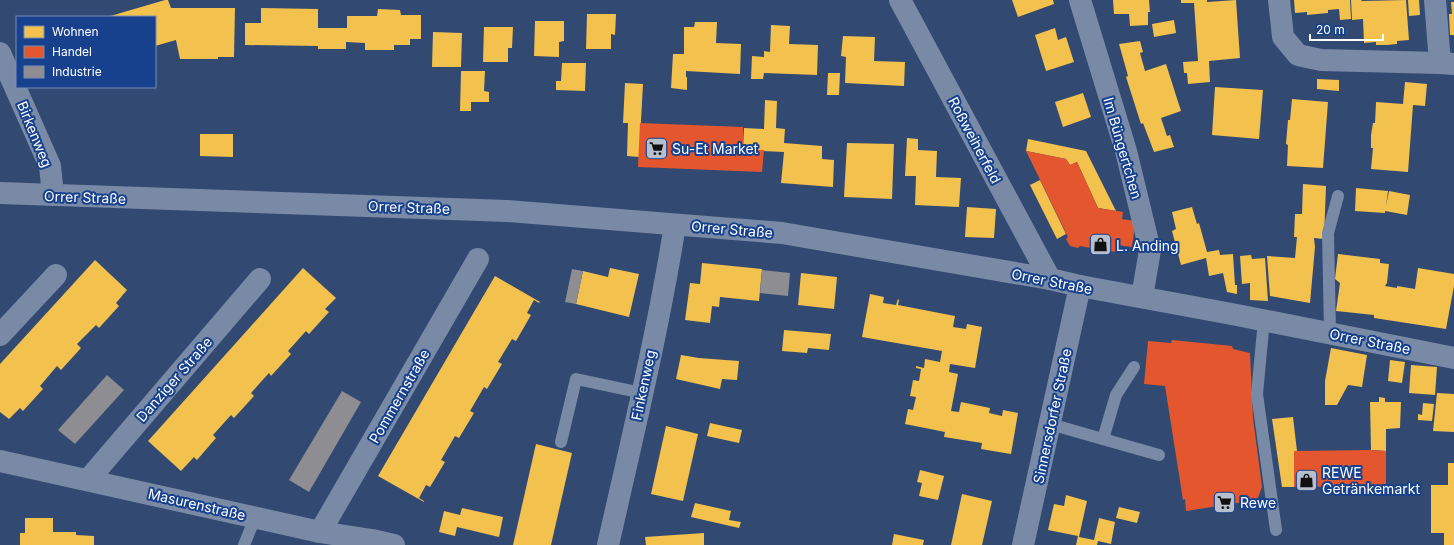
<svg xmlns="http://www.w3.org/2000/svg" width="1454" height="545" viewBox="0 0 1454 545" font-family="Inter,sans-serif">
	<rect width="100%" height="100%" fill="#324971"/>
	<g fill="#f2c14e">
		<path d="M165,0H168L171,8H235L234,57H218V59H180L176,40L155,46V17H107Z"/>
		<path d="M1012,0H1053L1054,4L1018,17Z"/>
		<path d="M1113,0H1149L1150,12H1148V25L1130,26L1129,14H1114Z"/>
		<path d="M1181,0H1207V2L1236,0L1240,58L1209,61L1210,82L1188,84L1187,73H1184L1183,62L1198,61L1194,3H1181Z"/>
		<path d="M1294,0H1350L1351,19L1340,20L1339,9L1328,10V13L1317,14L1307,15V12L1295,13Z"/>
		<path d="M1351,0H1361L1362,1L1406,0L1409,40L1397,41V44L1387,45H1376V42L1364,43L1363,19L1352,20Z"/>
		<path d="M1408,0H1419L1420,15L1409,16Z"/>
		<path d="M1451,2H1454V35H1450L1449,14H1452Z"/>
		<path d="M261,8L318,9V28H347V16H377L378,9L400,10L401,15H421V39H410V45H394V50H365V43L346,42V49H318V46L245,45V23H261Z"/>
		<path d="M587,14H616L615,35L611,34V49H586Z"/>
		<path d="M1174,20L1176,33L1154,37L1152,24Z"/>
		<path d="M535,21H564V41L559,42V57L534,56Z"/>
		<path d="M695,22H717L716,43L741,44L740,74L686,71V77H687V90L671,88L673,54H684V27H694Z"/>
		<path d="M771,25L790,26L789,44L818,45L817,75L764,73L763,79H751L752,56L764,57V51L770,52Z"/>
		<path d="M484,27H513L512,48H508V62H483Z"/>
		<path d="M1055,28L1058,40L1066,37L1074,62L1046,71L1035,35Z"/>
		<path d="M433,32L462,33L461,67H432Z"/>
		<path d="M843,36L875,37L874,61L905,62L904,86L845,83L846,57L841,56Z"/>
		<path d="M1140,41L1143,52L1140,53L1145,71L1166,64L1181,111L1161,118L1167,136L1170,135L1174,147L1154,152L1143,123L1141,124L1126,77L1128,76L1119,44Z"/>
		<path d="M562,63H586L585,91L556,90V81H561Z"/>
		<path d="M461,71H485L484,91L489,92V102H471V111H460Z"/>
		<path d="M828,73H840L839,95H827Z"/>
		<path d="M1317,79L1339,80V91L1317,89Z"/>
		<path d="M1405,82L1427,84L1425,106L1413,105L1408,172L1371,169L1373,148H1371V135L1373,123H1375L1376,102L1403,104Z"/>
		<path d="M625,83L643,84L639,157L627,156L628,123H623Z"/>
		<path d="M1215,87L1263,90L1259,139L1212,135Z"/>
		<path d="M1083,93L1091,117L1063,127L1055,102Z"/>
		<path d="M1292,99L1328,102L1323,168L1287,166L1288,145L1286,144L1288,120H1290Z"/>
		<path d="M765,100L777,101L776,128L785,129L784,143L822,146V159L834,160L833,187L781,183L784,152L743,150L744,128L764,129Z"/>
		<path d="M200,134H233V157L200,156Z"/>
		<path d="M907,138L918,139V150L937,151L936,177L961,178L959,207L915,205L916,176H905Z"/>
		<path d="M1028,139L1086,151L1116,211L1098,208L1077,162L1070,165L1066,159L1026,151Z"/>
		<path d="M847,143L894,144L892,199L844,197Z"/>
		<path d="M1040,180L1066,234L1057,239L1030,185Z"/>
		<path d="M1303,184L1326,186L1324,239L1314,238L1315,247L1310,303L1270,296L1267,256L1295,258L1297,237H1294L1295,214H1302Z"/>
		<path d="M1356,188L1388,191L1386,206L1389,191L1410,195L1407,215L1385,211V213L1355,211Z"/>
		<path d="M967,207L996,209L994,238L965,237Z"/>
		<path d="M1192,207L1197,224L1199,223L1207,252L1219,250L1220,255L1233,254L1235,285H1237V294L1227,292L1223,273L1209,276L1206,258L1181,265L1172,231L1176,229L1172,212Z"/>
		<path d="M1338,254L1380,259V263L1389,264L1387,283L1385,286L1397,288V286L1415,289L1418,268L1454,274V286L1446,329L1374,318V315L1336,311L1340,283L1335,279Z"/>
		<path d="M1251,255L1252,259L1265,258L1268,301L1250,300V283L1242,284L1240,256Z"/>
		<path d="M95,260L127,290L116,303L119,306L99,328L96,325L77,344L81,348L61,370L57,366L40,386L43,389L23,411L20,408L9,419L0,412V364Z"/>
		<path d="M702,263L762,269L759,301L720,297L719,307L712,306L710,323L685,320L690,283L700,284Z"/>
		<path d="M303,268L336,298L325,309L329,312L309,334L306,331L288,351L291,354L271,376L269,373L259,384L251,393L254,396L234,418L231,415L213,435L216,438L197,460L194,457L181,471L148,441Z"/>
		<path d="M610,268L639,274L629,317L576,304L583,271L608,277Z"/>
		<path d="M801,273L837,277L834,309L798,305Z"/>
		<path d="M495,276L540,302L539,303L534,300L527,313L531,315L516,341L512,339L498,362L502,364L487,389L484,387L470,411L474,413L459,438L455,436L441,460L445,462L430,487L426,485L419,498L424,501V502L378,476Z"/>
		<path d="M870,294L884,297L883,303L896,305L898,299L899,300L898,305L955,316L953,327L966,329L967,324L982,327L975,368L950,364L949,372L958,374L951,411L959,412L961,402L990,408L989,413L1002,416L1003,410L1018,413L1011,454L981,449L982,443L944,437L945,432L905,424L908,409L913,410L916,397L910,396L913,380L919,381L921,369L916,368V366L924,368L925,359L940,362L942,351L862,337Z"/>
		<path d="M784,330L831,334L829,350L808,348L807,353L782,351Z"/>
		<path d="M1331,348L1367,355L1362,387L1348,385L1337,405H1325V381Z"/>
		<path d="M681,355L699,358L739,361L737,380L722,379L720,389L676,379Z"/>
		<path d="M1390,360L1405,362L1402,383L1388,381Z"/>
		<path d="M1411,365L1437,367L1435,395L1409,393Z"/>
		<path d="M1437,393L1454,394V432L1433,431Z"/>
		<path d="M1379,397L1385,398V402H1401L1400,428L1386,429V451L1371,450L1370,402H1379Z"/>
		<path d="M1423,403L1434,404L1432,421L1418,420V414L1422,415Z"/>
		<path d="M1293,417L1297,451H1294V487H1282L1272,419Z"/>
		<path d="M710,423L742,430L739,443L707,436Z"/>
		<path d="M666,426L698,434L683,501L651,494Z"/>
		<path d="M536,444L572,453L551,545H513Z"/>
		<path d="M1448,463H1454V545H1444V533H1431V485H1448Z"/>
		<path d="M920,470L944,476L938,500L919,496L922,483L917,482Z"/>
		<path d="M962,494L992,501L982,545H951Z"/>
		<path d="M1066,495L1087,501L1079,537L1094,540L1099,518L1115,522L1111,544L1098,541L1097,545H1076L1078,536L1048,530L1054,504L1064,506Z"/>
		<path d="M695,503L731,511L729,520L741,522L739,528L691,517Z"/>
		<path d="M1119,507L1140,512L1137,523L1116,518Z"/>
		<path d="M462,508L503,517L499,537L457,527L455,536L439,532L444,511L460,515Z"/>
		<path d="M25,518H53V532H76V535L94,536V545H20V533H25Z"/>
		<path d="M704,533V545H646L645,537Z"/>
		<path d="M894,534L924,540L923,545H892Z"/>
	</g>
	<g fill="#e4572e">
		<path d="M640,123L743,127V150H764L762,172L638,167Z"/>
		<path d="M1026,151L1066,159L1070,165L1077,162L1098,208L1123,212L1122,219L1135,221V226L1132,247L1117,245L1116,252L1103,250L1102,252L1091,250V248L1080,246L1078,248L1070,246L1066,239L1068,237Z"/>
		<path d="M1172,340L1232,346L1233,349L1250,353L1253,418L1262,487L1257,500L1186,511L1185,499L1183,500L1165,386L1144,384L1148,341L1171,343Z"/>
		<path d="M1371,450L1386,451V486L1294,487V451Z"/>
	</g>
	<g fill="#8d8d92">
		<path d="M572,269L583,271L576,304L565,302Z"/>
		<path d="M762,270L790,273L788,296L760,293Z"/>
		<path d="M107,375L124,390L75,444L58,430Z"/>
		<path d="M342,391L361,402L309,492L289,480Z"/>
	</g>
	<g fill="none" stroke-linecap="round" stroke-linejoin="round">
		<g stroke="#798aa6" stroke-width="12">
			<path d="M1264,320L1257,394L1276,530"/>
			<path d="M1330,333L1328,233L1338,196"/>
			<path d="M1050,424L1159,455"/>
			<path d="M1103,439L1116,395L1134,367"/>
			<path d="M561,442L576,379L642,393"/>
			<path d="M244,545L255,518"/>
		</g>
		<g stroke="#798aa6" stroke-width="22">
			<path d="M900,0L1050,279"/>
			<path d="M1080,0L1126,151L1150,250L1142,297"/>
			<path d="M1279,0L1283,37L1298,55L1321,60L1440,63L1454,64"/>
			<path d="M1435,0L1440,63"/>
			<path d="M0,53L50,166L53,195"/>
			<path d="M0,335L56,275"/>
			<path d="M0,461L320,532L372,540L394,545"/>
			<path d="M88,480L260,279"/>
			<path d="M320,532L478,259"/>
			<path d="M608,545C632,439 658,332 675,225"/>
			<path d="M1023,545L1080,286"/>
		</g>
		<path stroke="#798aa6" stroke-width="22" d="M0,193L507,211L782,233L1050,279L1080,286L1237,315L1454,358"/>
	</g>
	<defs>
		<symbol id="supermarket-square" viewBox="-11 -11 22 22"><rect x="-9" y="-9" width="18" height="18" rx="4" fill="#b7bfcd" stroke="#17418c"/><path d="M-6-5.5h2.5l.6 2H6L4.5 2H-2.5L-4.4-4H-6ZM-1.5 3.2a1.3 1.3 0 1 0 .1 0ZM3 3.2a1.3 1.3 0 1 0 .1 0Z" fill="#111"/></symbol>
		<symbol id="shop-square" viewBox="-11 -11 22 22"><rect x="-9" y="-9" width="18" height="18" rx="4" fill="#b7bfcd" stroke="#17418c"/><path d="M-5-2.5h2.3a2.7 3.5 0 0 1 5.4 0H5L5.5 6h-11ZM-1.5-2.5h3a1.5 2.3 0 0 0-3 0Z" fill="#111"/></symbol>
	</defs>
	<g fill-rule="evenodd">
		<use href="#supermarket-square" x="644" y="136" width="25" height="25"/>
		<use href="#shop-square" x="1088" y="232" width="25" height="25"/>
		<use href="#shop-square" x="1294" y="468" width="25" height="25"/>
		<use href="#supermarket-square" x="1212" y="490" width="25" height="25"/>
	</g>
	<g text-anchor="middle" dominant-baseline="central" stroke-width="4" stroke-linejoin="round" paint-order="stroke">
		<g font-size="14" fill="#fff" stroke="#17418c">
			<text transform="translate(35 134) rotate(68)">Birkenweg</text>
			<text transform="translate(975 140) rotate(62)">Roßweiherfeld</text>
			<text transform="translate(1123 148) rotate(74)">Im Büngertchen</text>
			<text transform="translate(85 197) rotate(2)">Orrer Straße</text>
			<text transform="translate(409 207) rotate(2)">Orrer Straße</text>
			<text transform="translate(732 229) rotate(5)">Orrer Straße</text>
			<text transform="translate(1052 281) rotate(11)">Orrer Straße</text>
			<text transform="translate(1370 341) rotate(11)">Orrer Straße</text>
			<text transform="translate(174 379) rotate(-49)">Danziger Straße</text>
			<text transform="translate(643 385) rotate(-78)">Finkenweg</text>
			<text transform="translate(399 396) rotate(-60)">Pommernstraße</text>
			<text transform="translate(1052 416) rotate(-78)">Sinnersdorfer Straße</text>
			<text transform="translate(197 504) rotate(13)">Masurenstraße</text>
		</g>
		<g font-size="14" fill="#fff" stroke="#17418c" text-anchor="start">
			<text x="672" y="148">Su-Et Market</text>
			<text x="1116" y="245">L. Anding</text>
			<text x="1322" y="472">REWE<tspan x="1322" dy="16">Getränkemarkt</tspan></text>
			<text x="1240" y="502">Rewe</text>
		</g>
	</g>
	<rect x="16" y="16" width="140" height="72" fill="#17418c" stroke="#748dba"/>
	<rect x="24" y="26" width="20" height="12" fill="#f2c14e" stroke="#748dba"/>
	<text x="52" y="36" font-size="12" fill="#ffffff">Wohnen</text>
	<rect x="24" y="46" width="20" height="12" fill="#e4572e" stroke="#748dba"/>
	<text x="52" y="56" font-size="12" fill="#ffffff">Handel</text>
	<rect x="24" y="66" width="20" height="12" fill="#8d8d92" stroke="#748dba"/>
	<text x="52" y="76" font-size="12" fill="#ffffff">Industrie</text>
	<path d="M1310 34v6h73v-6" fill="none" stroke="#ffffff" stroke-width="2"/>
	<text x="1316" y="34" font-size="12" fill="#ffffff" stroke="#17418c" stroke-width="3" paint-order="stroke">20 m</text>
</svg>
